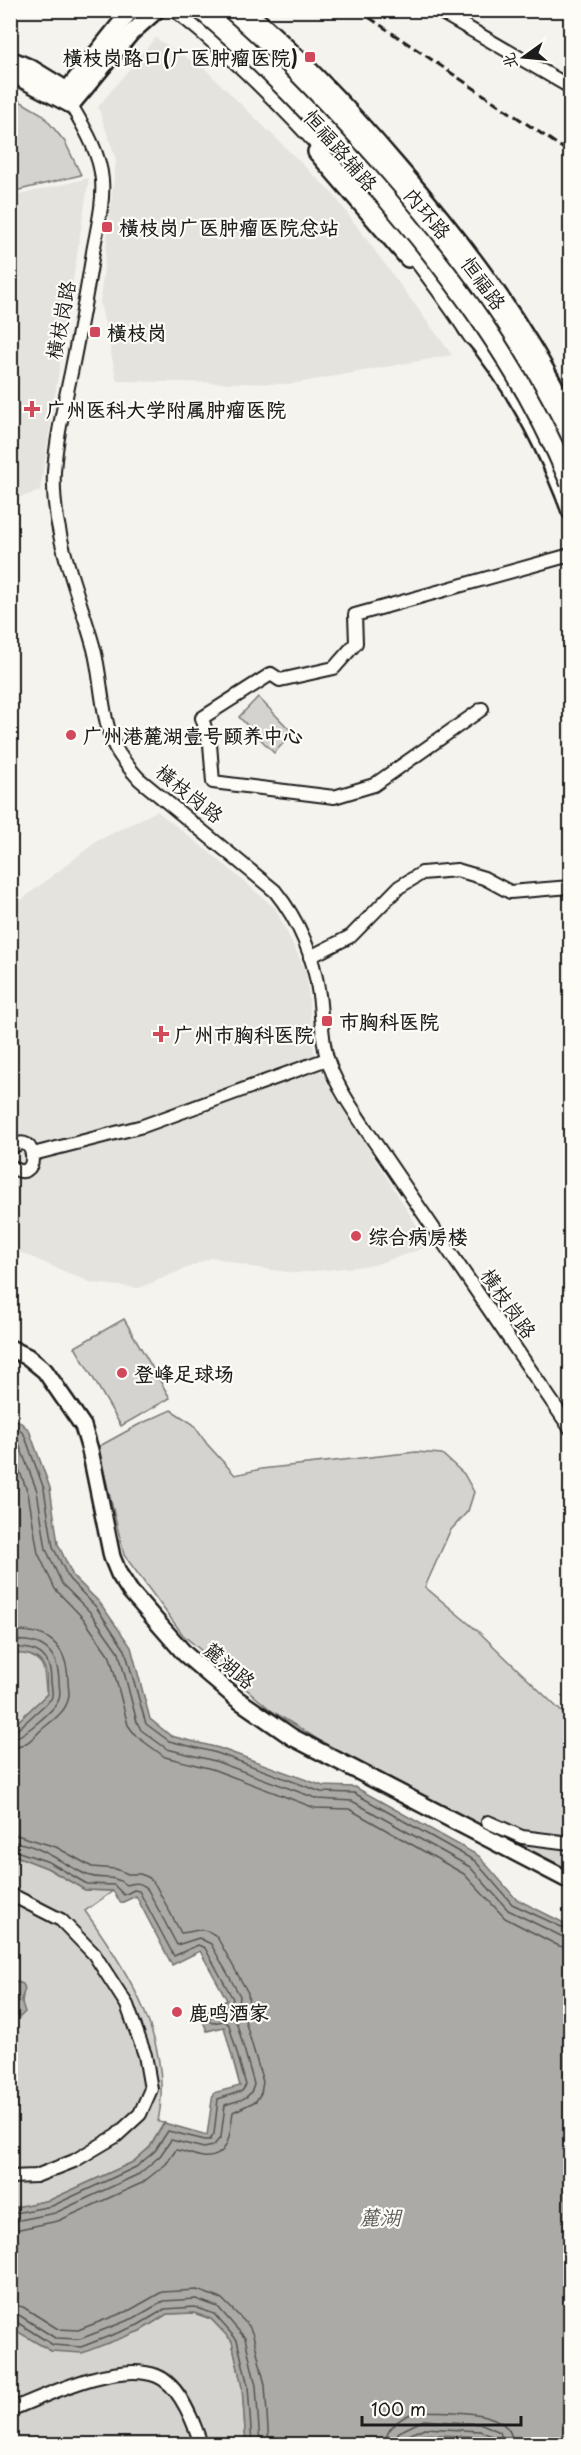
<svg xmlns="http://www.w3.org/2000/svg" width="581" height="2455" viewBox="0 0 581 2455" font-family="'Playpen Sans','LXGW WenKai TC',sans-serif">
	<rect width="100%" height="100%" fill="#f4f3ee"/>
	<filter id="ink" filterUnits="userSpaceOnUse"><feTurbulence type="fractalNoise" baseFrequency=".0167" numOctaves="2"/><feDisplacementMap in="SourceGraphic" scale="12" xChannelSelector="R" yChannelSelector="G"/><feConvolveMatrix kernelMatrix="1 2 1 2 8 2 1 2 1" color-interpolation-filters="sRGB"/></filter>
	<g filter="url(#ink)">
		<g fill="#e4e3de">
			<path d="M155,38L205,69L333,194L452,355L291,384L117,381L100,302L116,159L98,107Z"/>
			<path d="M89,178L40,491L11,500V197Z"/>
			<path d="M157,811L219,860L275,908L306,971L314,1052L328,1085L430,1246L374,1265L295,1273L251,1267L213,1257L139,1288L92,1283L17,1251H11V908L97,841Z"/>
		</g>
		<g fill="#d4d3cf" stroke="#787876" stroke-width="1.5">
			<path d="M11,96L42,114L65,142L81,175L11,192Z"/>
			<path d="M258,697L293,733L274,753L239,717Z"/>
			<path d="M124,1319L170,1398L121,1426L75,1347Z"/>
			<path d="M171,1410L193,1424L207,1444L235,1475L261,1469L416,1452L442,1454L464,1474L474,1492L468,1511L450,1531L425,1587L479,1632L570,1720V1870L346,1757L272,1711L183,1635L124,1555L98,1447L138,1425Z"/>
			<path d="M24,1653C50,1662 42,1672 47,1694L11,1728V1654Z"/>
			<path d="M11,1854L47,1868L85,1890L113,1891L85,1911C129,1972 174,2044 158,2122L164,2123L150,2147L133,2162L50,2200L11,2208V2014L14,2017L22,2003L24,1986L17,1981L11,1982Z"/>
			<path d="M194,2313L211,2319L232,2341L242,2387L246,2444H11L10,2325L20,2333L51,2351L140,2331L167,2314Z"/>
			<path d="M424,2434L480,2437L485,2444H403Z"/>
		</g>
		<g fill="#abaaa6" stroke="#72716f" stroke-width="1.5">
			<path d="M11,1414L29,1430L50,1488L58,1544L73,1576L100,1603L131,1647L150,1719L171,1736L219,1748L323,1786L355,1787L479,1856L516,1899L570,1926V2444H497L480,2437L424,2434L403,2444H246L242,2387L232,2341L211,2319L194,2313L167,2314L140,2331L82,2353L51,2351L20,2333L11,2325V2208L50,2200L133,2162L150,2147L164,2123L207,2135L213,2093L240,2086L224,2027L207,2031L201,2016L227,2000L200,1951L172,1965L136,1896L121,1903L113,1891L85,1890L47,1868L11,1854V1728L47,1694C45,1686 48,1676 45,1669C40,1654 23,1653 11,1654Z"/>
			<path d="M13,1981L23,1984L25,1989L21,2000L25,2012L20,2017L11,2014V1982Z"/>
		</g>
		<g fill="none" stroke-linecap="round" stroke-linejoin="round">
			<g stroke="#555553" stroke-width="1.5">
				<path d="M10,1422L24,1434L44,1489L53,1547L69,1579L96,1607L125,1650L146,1724L169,1741L217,1753L321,1792L354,1793L475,1861L512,1904L570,1931"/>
				<path d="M10,1432L17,1439L37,1491L46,1549L62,1584L90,1612L119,1653L137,1722L141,1730L167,1749L215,1761L318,1799L352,1801L470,1867L508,1910L563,1937L570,1938"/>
				<path d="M10,1446L28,1493L38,1553L55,1589L83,1618L110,1657L128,1725L136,1736L165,1757L212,1769L315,1808L349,1809L464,1874L505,1918L559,1946L570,1948"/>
				<path d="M10,1631C47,1629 67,1644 68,1681C68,1689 71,1695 67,1703C63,1714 50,1722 41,1730C32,1739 24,1748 10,1748"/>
				<path d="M10,1641C40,1638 58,1649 59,1681C59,1687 61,1693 59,1699C56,1709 21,1739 10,1739"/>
				<path d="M10,1648C36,1646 51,1654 51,1681C51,1688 54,1693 51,1699L17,1730L10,1731"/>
				<path d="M10,1833L56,1847L92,1867L116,1869L128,1874H140L148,1877L156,1886L181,1933C195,1932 204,1925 217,1937L248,1993L249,2005L244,2017L263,2082L261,2093L256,2101L233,2112C230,2130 231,2160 203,2157C194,2156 185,2151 176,2150L166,2164L142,2183L58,2221L10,2231"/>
				<path d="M10,1842C39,1843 62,1864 87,1875C101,1881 112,1873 126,1885C135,1882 142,1882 148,1890L177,1945L199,1938L211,1944L240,1996L239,2005L231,2015L237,2024L254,2084C251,2100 238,2100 225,2105L221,2137L213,2146L204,2148L171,2140L160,2156L139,2174L55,2213L10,2222"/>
				<path d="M10,1849L49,1862L87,1884L114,1885L124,1895L134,1890L139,1891L174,1956L198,1945L205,1948L233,1999L230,2005L210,2017L209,2021L212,2023L224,2021L229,2025L246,2085L242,2091L218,2099L214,2134L210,2140H205L168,2131L155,2151L136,2167L52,2206L10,2214"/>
				<path d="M10,2304L23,2307L58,2329L78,2330L130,2310L162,2292L197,2290L222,2299L249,2326L253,2335L265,2385L269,2444"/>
				<path d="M10,2313L19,2315L55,2338L80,2339L134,2318L164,2301L196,2299L218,2307L245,2338L256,2386L260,2444"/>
				<path d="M10,2321H15L53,2345L81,2347L138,2325L165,2309L195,2307L214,2314L237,2340L248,2386L252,2444"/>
				<path d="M385,2444C386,2425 406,2413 424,2411C451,2413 512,2407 513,2444"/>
				<path d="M394,2444L399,2432L424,2420L482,2424L500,2432L504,2444"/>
				<path d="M402,2444L405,2437L424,2428L480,2431L494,2437L497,2444"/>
			</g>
			<defs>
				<g id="minor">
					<path d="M437,10L570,87"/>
					<path d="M71,105C84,127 100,153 102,180C104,203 97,229 93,252C87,293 79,333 71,373C64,406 56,439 54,472C51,534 78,590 94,649C102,680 101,717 115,747C121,759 130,769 139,779L275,891C299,921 314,957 319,995C322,1016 321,1038 327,1058C335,1084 352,1108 367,1131L570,1428"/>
					<path d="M482,709L374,785L334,797L213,782L210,744L202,718L271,674L280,680L334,668L356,643L355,615L570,555"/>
					<path d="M310,957L351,936L399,887L422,873L457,870L484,878L510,892L570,887"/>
					<path d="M10,1149C39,1124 40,1191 10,1165"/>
					<path d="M33,1154L143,1126L327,1059"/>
					<path d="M488,1822L522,1837L570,1843"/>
					<path d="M10,1894L61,1920L94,1954L127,2005L145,2055L151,2089L140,2114L116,2136L74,2161L36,2176L10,2177"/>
					<path d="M10,2410C47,2395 118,2360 157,2376C180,2385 194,2423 201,2444"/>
				</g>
				<g id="major">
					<path d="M246,10C301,57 349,109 396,164C464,242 524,322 570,415"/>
					<path d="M10,59L31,68L67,90L69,99"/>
					<path d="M10,73L71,105"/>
					<path d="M67,90L131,10"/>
					<path d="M71,105L131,33L157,10"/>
					<path d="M316,152L408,259"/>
					<path d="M466,328C511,380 546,447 570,511"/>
					<path d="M10,1348L28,1357L45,1371L83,1426L90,1450L112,1557L119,1574L130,1591L185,1654L237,1699L292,1737L570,1881"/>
				</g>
				<g id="highway">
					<path d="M179,10C238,57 290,110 340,166C389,220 433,275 473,336"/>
					<path d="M229,10C282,54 328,104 373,155C450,241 521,331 570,436"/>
				</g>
			</defs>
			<use href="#minor" stroke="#1c1c1c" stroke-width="16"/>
			<use href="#major" stroke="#1c1c1c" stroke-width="20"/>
			<use href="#highway" stroke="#1c1c1c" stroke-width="22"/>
			<use href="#minor" stroke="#fdfcf7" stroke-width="12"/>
			<use href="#major" stroke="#fdfcf7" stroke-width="15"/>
			<use href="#highway" stroke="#fdfcf7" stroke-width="18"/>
			<path stroke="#1c1c1c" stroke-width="3" stroke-dasharray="9 4.5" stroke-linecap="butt" d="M358,10L570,153"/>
			<defs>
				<path id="highway-bridge" d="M201,10C262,61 315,118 368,177C450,271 522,367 570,483"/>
			</defs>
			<use href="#highway-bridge" stroke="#1c1c1c" stroke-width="22" stroke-linecap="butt"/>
			<use href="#highway-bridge" stroke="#fdfcf7" stroke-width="18"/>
		</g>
	</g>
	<g fill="#d1495b" stroke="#fdfcf7" stroke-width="2">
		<rect x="304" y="51" width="12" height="12" rx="3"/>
		<rect x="101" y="221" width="12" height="12" rx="3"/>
		<rect x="89" y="326" width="12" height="12" rx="3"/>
		<path d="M29 400h6v6h6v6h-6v6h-6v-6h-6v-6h6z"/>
		<circle cx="71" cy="735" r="6"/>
		<rect x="321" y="1015" width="12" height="12" rx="3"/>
		<path d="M158 1025h6v6h6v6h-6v6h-6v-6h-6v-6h6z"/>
		<circle cx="356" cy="1236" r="6"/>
		<circle cx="122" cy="1373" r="6"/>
		<circle cx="177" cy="2012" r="6"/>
	</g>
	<g text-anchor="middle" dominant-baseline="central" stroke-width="4.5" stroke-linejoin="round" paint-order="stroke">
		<g font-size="20" font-weight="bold" fill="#1c1c1c" stroke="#fdfcf7" text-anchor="start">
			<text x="298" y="57" text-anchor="end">横枝岗路口(广医肿瘤医院)</text>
			<text x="119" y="227">横枝岗广医肿瘤医院总站</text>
			<text x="107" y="332">横枝岗</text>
			<text x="46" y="409">广州医科大学附属肿瘤医院</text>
			<text x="83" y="735">广州港麓湖壹号颐养中心</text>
			<text x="339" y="1021">市胸科医院</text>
			<text x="174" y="1034">广州市胸科医院</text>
			<text x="368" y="1236">综合病房楼</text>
			<text x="134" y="1373">登峰足球场</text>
			<text x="189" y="2012">鹿鸣酒家</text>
		</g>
		<g font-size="20" fill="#1c1c1c" stroke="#fdfcf7">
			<text transform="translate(341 150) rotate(49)">恒福路辅路</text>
			<text transform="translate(428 213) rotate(50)">内环路</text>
			<text transform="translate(484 283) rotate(54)">恒福路</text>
			<text transform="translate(60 320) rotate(-79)">横枝岗路</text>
			<text transform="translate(190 793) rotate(39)">横枝岗路</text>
			<text transform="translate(509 1303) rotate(55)">横枝岗路</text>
			<text transform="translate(230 1665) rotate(40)">麓湖路</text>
		</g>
		<g font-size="21" font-style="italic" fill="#5c5c5a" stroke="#fdfcf7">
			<text x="380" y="2216">麓湖</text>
		</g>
	</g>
	<rect width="581" height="2455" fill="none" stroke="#fdfcf7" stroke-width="36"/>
	<rect x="18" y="18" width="545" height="2419" fill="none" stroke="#1c1c1c" stroke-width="2" filter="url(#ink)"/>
	<g transform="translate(524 57) rotate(255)" stroke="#fdfcf7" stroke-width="4.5" paint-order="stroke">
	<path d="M0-4.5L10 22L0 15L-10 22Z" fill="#1c1c1c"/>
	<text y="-9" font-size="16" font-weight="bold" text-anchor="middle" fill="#1c1c1c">北</text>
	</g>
	<path d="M362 2416v9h159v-9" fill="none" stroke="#1c1c1c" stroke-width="3"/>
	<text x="371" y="2416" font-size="18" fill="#1c1c1c" stroke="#fdfcf7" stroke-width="4.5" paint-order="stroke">100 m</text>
</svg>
